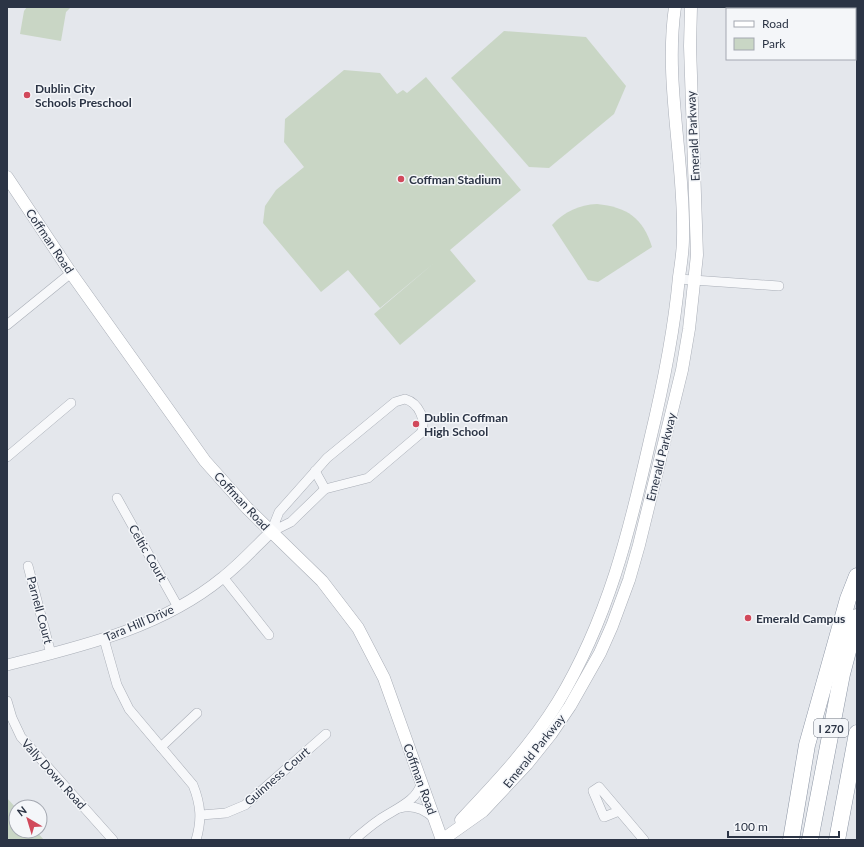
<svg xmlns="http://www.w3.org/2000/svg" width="864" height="847" viewBox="0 0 864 847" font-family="Lato,sans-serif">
	<rect width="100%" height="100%" fill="#e4e7ec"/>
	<g fill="#c9d6c5">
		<path d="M27,7H71L66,12L61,41L20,34L24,11Z"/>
		<path d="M504,31L586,37L626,86L614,114L549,168L529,167L451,78Z"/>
		<path d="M344,70L380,73L397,94L403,90L407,93L426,77L521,190L450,250L476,281L400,345L374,314L434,263L380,308L348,270L321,292L263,223L265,206L276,190L304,167L284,142L285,119Z"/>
		<path d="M597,204C627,207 643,218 652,247L598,282L588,280L552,225C565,211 579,205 597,204Z"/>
		<path d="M7,798L16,808V831H36L44,840H7Z"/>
	</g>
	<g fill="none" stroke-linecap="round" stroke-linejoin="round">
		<defs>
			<g id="minor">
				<path d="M679,279L779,286"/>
				<path d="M7,325L71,273"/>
				<path d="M405,399C419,403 427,421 421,433L368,478L325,489L291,522L271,532L279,512L327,458L395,402Z"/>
				<path d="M7,457L71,403"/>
				<path d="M315,471L325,489"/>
				<path d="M117,498L178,607"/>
				<path d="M28,566L51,654"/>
				<path d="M223,577L269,635"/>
				<path d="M104,639L117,685L129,709L193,785C201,805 202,820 196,840"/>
				<path d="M7,701L12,718L21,737L113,840"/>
				<path d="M161,747L197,713"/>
				<path d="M400,808C413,804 424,809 434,818"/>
				<path d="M619,811L604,817L593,791L599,787L644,840"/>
				<path d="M201,815L226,813L245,805L326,734"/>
				<path d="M354,840C362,833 370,826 379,820C393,810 418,801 421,783"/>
			</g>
			<path id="tertiary" d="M7,665C82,646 161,628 222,578C240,564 255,547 271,532"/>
			<g id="secondary">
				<path d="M7,177L71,273L205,461L247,508L322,581L358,628L384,678L442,840"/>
				<path d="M461,820C496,783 531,746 558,702C608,619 629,533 650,440C663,386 674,332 679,277C681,264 683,251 683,238C685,162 664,82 675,7"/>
				<path d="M442,840L483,811L527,764L551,734L570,706L600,653L612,626L629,580L639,545L682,370L689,329L697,255L690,46L691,7"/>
			</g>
			<g id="motorway">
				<path d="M791,840L807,745L848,599L857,576"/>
				<path d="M810,840L842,674L857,617"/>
				<path d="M837,840L857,733"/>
			</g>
		</defs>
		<use href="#minor" stroke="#a9aeb7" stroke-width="10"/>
		<use href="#tertiary" stroke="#a9aeb7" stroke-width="12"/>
		<use href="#secondary" stroke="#a9aeb7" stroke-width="13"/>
		<use href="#motorway" stroke="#8b94a3" stroke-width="17"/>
		<use href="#minor" stroke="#f7f8fa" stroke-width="9"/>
		<use href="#tertiary" stroke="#f7f8fa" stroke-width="11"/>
		<use href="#secondary" stroke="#fff" stroke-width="12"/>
		<use href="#motorway" stroke="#fff" stroke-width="16"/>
	</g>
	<g fill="#d1495b" stroke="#f4f6f9" stroke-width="1.5">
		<circle cx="27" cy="95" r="4"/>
		<circle cx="401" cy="179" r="4"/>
		<circle cx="416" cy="424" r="4"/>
		<circle cx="748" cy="618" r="4"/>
	</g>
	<g text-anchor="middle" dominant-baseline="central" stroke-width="3" stroke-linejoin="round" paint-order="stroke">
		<rect fill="#f4f6f9" stroke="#676e7b" stroke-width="1" x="814" y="719" width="34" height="18" rx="3"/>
		<g font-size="11" font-weight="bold" fill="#2b3445">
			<text x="831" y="728">I 270</text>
		</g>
		<g font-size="12" font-weight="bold" fill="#2b3445" stroke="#f4f6f9" text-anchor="start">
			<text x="35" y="88">Dublin City<tspan x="35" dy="14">Schools Preschool</tspan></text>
			<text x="409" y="179">Coffman Stadium</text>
			<text x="424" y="417">Dublin Coffman<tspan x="424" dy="14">High School</tspan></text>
			<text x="756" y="618">Emerald Campus</text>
		</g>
		<g font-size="12" fill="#2b3445" stroke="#f4f6f9">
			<text transform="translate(693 136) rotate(-93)">Emerald Parkway</text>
			<text transform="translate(50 241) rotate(56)">Coffman Road</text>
			<text transform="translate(661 457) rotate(-76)">Emerald Parkway</text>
			<text transform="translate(242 501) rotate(47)">Coffman Road</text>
			<text transform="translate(148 553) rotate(60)">Celtic Court</text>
			<text transform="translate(40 610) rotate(75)">Parnell Court</text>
			<text transform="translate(139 623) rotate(-23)">Tara Hill Drive</text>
			<text transform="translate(534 751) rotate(-51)">Emerald Parkway</text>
			<text transform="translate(54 774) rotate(48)">Vally Down Road</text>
			<text transform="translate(277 776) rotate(-41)">Guinness Court</text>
			<text transform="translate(420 779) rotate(70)">Coffman Road</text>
		</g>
	</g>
	<rect width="864" height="847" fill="none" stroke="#2b3445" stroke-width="16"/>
	<rect x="726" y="8" width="130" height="52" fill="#f4f6f9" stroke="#a4a8b1"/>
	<rect x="734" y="21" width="20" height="6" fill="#ffffff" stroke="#a4a8b1"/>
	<text x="762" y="28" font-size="12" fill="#2b3445">Road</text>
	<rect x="734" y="38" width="20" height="12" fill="#c9d6c5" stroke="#a4a8b1"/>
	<text x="762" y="48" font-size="12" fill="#2b3445">Park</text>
	<g transform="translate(28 819) rotate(322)"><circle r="19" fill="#f4f6f9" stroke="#a4a8b1"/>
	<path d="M0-3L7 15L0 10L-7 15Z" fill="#d1495b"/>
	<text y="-6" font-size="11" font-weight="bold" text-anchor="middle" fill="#2b3445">N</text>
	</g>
	<path d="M728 831v6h111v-6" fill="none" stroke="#2b3445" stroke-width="2"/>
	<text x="734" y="831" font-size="12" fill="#2b3445" stroke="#f4f6f9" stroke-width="3" paint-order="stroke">100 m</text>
</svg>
